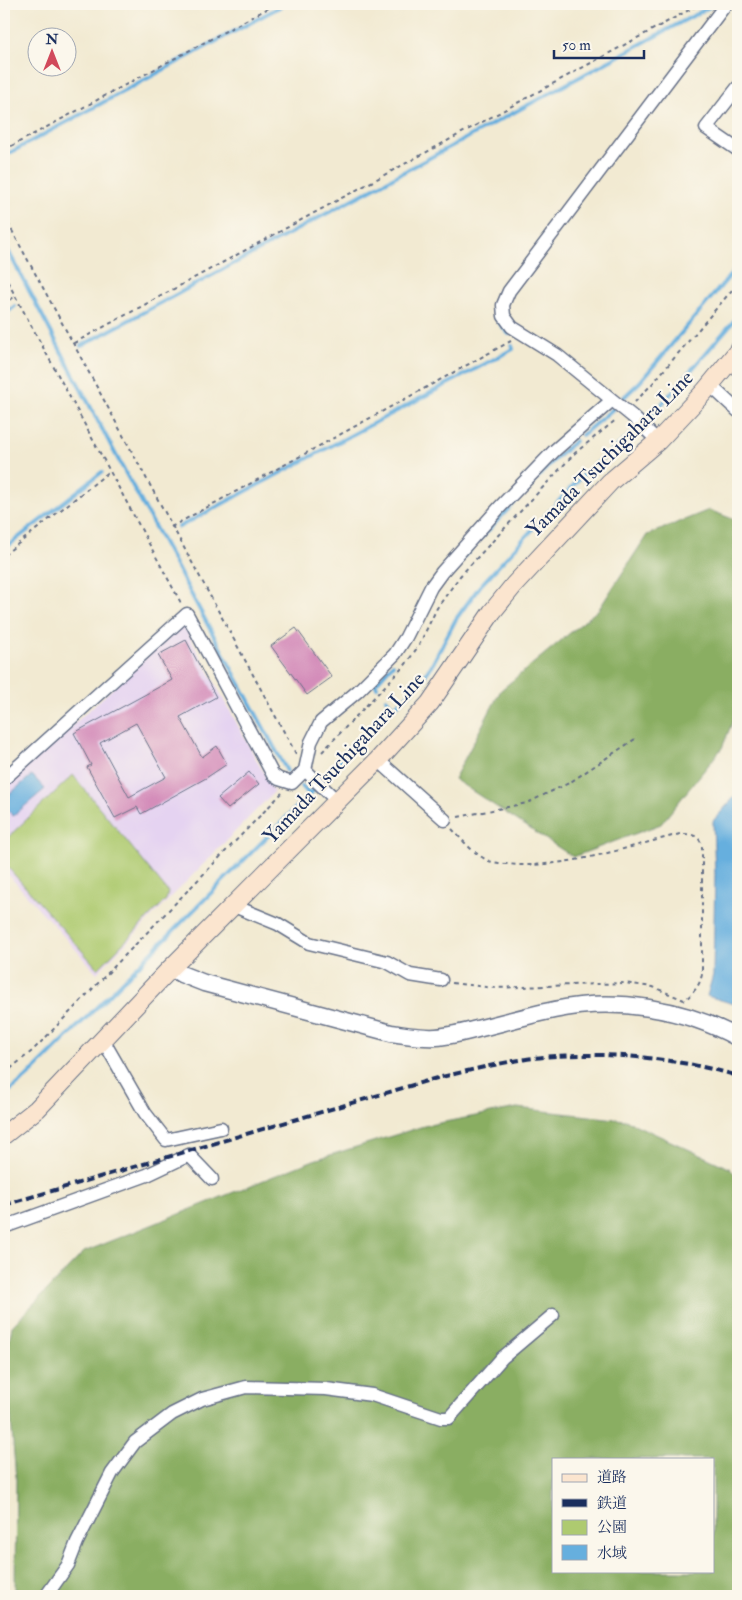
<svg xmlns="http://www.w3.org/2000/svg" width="742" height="1600" viewBox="0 0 742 1600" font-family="'IM FELL Double Pica','Noto Serif JP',serif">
	<rect width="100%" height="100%" fill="#fbf7ec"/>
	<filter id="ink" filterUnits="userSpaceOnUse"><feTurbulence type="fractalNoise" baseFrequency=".02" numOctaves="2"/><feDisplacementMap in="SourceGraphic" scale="10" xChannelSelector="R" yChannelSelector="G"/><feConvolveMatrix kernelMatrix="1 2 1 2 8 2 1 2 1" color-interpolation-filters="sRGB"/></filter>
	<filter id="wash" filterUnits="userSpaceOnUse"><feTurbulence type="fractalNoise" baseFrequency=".0096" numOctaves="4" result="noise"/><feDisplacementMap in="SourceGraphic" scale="20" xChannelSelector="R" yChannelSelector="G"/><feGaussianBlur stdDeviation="1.12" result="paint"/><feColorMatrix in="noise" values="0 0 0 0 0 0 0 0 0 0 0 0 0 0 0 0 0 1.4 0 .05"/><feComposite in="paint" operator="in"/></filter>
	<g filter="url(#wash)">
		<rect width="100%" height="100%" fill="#f2ead2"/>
		<path fill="#e5d3f1" d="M183,624L274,792L97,973L4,870V788Z"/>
		<path fill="#aeca70" stroke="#647c67" d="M73,775L168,892L166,900L98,969L4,863V841Z"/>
		<g fill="#8aae62" stroke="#526e60" fill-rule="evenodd">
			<path d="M709,510L738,521V708L722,748L661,824L573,857L454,779L501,690L599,609L647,535Z"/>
			<path d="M517,1108L625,1120L729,1168L738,1177V1596H15L16,1479L6,1360L12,1326L84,1252L314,1160L424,1126ZM553,1459H713V1571H553Z"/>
		</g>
		<g fill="#66afde" stroke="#406f9e">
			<path d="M32,775L45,789L13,816L4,806V799Z"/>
			<path d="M738,793V1005L707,996L713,975L715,874L713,821Z"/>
		</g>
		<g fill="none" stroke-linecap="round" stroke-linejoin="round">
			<g stroke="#66afde" stroke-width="4">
				<path d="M4,156L285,4"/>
				<path d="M4,243L118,459L287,771"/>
				<path d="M505,287C489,307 492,317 509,334"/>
				<path d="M4,315L15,306"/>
				<path d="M81,346L715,4"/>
				<path d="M623,398L640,382L738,266"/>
				<path d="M582,435L613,409"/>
				<path d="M179,527L513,349L512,346"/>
				<path d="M4,549L102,472"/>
				<path d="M455,566L554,460L575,441"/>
				<path d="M377,687L375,684L393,664"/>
				<path d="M386,699L393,707"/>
				<path d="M302,786L309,794"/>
				<path d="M4,1095L26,1078L331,773L347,750L411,692L423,678L432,665L456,619L480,586L583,475L647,421L738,316"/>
			</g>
		</g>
		<g id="blocks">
			<g fill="#d48dba" fill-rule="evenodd">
				<path d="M296,628L332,677L307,695L271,646Z"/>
				<path d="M186,640L216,697L180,717L202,757L217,746L227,764L206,778L141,814L137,807L115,818L87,767L91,765L74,733L172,680L158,655ZM136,723L166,777L129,797L100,743Z"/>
				<path d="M249,772L259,784L228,809L218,798Z"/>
			</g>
		</g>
	</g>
	<g filter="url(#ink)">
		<use href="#blocks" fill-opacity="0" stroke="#667087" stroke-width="1"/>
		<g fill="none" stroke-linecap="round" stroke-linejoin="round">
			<defs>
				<g id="minor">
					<path d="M738,87L706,128L738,150"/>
					<path d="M710,385L738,411"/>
					<path d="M658,441L632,416L557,355L512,327L504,316L503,305L509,291L726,4"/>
					<path d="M378,760L445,820"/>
					<path d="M305,770L336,800"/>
					<path d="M4,779L187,614L273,775L279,779L292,783L305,770L311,742L321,722L358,691L395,654L406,637L431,587L442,572L499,508L554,451L611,401"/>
					<path d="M234,906L278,924L309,943L387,962L410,975L441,980"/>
					<path d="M103,1040L145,1113L166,1140L221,1128"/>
					<path d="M4,1227L147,1175L189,1155L212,1179"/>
					<path d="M46,1596L68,1565L77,1542L112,1473L135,1442L172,1414L202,1399L246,1387L326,1389L372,1395L441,1418H449L502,1358L553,1315"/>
				</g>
				<path id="tertiary" d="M171,968L181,974L204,983L391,1033C406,1035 421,1038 436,1037C451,1036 466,1032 481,1028C505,1022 530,1015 554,1010C615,997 684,1008 738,1038"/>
				<path id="secondary" d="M4,1135L37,1109L171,968L378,760L430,703L492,612L514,585L610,482L658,441L705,391L738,351"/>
			</defs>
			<use href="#minor" stroke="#667087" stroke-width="15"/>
			<use href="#tertiary" stroke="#667087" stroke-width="19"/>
			<use href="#secondary" stroke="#667087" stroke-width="20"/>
			<g stroke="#667087" stroke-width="2" stroke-dasharray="4 4" stroke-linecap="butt">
				<path d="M4,150L276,4"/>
				<path d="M4,216L296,754"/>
				<path d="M4,275L181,603"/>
				<path d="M4,305L15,296"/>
				<path d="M74,343L700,4"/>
				<path d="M635,402L653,383L738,283"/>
				<path d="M171,527L511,341"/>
				<path d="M4,555L110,471"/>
				<path d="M322,752L406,664L419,645L437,608L460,576L575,453L617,419"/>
				<path d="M458,817L527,803L569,783L638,737"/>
				<path d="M452,829C463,841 474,854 489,861C499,864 509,864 519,865C574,866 627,847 680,834C691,834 699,834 702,846V974C700,986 693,993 684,1001"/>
				<path d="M452,983L495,988L624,983L653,987L684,1000"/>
				<path d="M4,1074L32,1051L46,1037L282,793"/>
			</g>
			<use href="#minor" stroke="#fff" stroke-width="12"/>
			<use href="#tertiary" stroke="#fff" stroke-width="16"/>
			<use href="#secondary" stroke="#fbe5cf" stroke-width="18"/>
			<path stroke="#1b2f5e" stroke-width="4" stroke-dasharray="8 4" stroke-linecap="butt" d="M4,1205L437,1078C477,1069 516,1058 557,1056C618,1052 680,1059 738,1076"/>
		</g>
	</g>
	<g text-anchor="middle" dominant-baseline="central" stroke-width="4.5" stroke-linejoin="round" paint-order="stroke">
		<g font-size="21" fill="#1b2f5e" stroke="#fbf7ec">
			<text transform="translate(610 454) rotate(-45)">Yamada Tsuchigahara Line</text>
			<text transform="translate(344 758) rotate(-47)">Yamada Tsuchigahara Line</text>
		</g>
	</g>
	<rect width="742" height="1600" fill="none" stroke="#fbf7ec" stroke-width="20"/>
	<rect x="552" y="1458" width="162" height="115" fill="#fbf7ec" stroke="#a1a7b3"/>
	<rect x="562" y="1474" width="25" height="8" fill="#fbe5cf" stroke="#a1a7b3"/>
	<text x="597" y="1482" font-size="15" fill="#1b2f5e">道路</text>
	<rect x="562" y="1499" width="25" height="8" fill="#1b2f5e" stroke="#a1a7b3"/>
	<text x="597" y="1508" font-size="15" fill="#1b2f5e">鉄道</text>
	<rect x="562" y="1520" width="25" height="15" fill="#aeca70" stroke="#a1a7b3"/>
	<text x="597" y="1532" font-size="15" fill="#1b2f5e">公園</text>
	<rect x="562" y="1545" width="25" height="15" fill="#66afde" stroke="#a1a7b3"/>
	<text x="597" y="1558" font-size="15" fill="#1b2f5e">水域</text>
	<g transform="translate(52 52)"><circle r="24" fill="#fbf7ec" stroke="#a1a7b3"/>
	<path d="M0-4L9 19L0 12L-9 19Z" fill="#d1495b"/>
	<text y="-8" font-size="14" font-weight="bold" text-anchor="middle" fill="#1b2f5e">N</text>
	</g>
	<path d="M554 50v8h90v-8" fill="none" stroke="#1b2f5e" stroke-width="2.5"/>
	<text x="562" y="50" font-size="15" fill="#1b2f5e" stroke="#fbf7ec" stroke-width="4" paint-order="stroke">50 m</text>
</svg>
